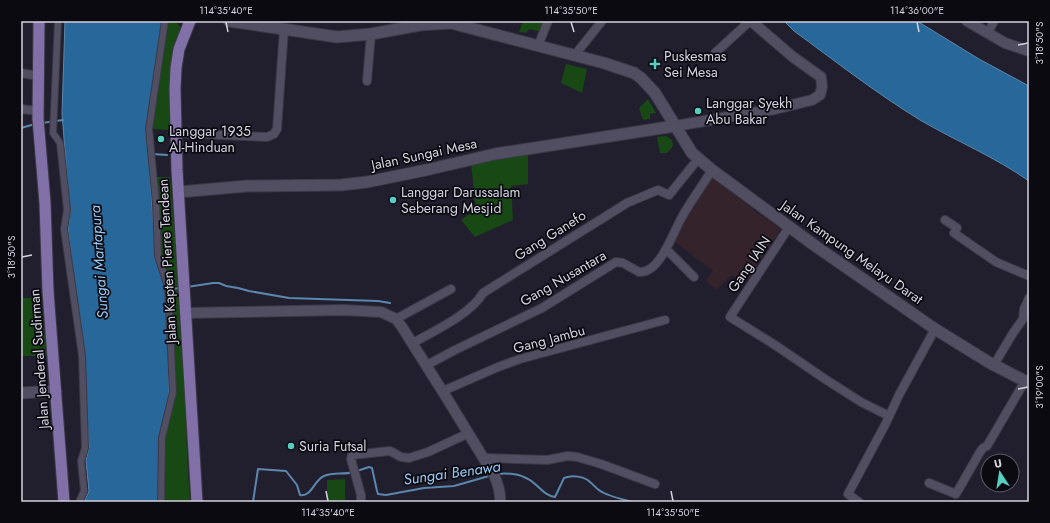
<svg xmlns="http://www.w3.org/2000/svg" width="1050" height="523" viewBox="0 0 1050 523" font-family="Jost,sans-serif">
	<rect width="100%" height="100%" fill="#211f2e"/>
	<path fill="#34232a" d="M712,177L755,211L781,229L746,281L731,275L717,290L706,281L713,271L674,241Z"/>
	<g fill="#184914">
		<path d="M167,21L177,23L180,27L169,88V130L151,129Z"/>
		<path d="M523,21H548L546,25L538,31L529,29L526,33L519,32Z"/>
		<path d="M566,64L587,69L582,93L561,83Z"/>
		<path d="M648,99L656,113L650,114V119L643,120L639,108Z"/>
		<path d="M666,136L672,140L673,146L667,153H660L657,137Z"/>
		<path d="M528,152V184L511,186L513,220L475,237L461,220L476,209L471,163Z"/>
		<path d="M155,177H170L179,286L171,287L160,254Z"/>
		<path d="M169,290H180L188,472L190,502H164L165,437L175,391Z"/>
		<path d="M21,298H41L47,356H21Z"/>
		<path d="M345,479V502H327V480Z"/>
	</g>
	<g fill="#286799" stroke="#5b87ad">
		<path d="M65,21H163L147,128L155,250L165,290L169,362V394L159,438L158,502H84L89,491L86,461L89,447L80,333L68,229L70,212L62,114Z"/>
		<path d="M784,21H917L979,59L1029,86V181C995,157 956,141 920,120C876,93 835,61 794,31Z"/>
	</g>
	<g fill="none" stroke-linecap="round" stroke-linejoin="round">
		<g stroke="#5b87ad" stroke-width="2">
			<path d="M42,123L63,120"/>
			<path d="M21,128L35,124"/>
			<path d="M153,154L167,155"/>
			<path d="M187,287L213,283H219L226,286L238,288L249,291L289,298L378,301L390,303"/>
			<path d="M170,289L181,288"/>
			<path d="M357,471L369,467L372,468L377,491L378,494L386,495L424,488L454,486L489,476"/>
			<path d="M497,474C506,473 518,474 526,478C538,483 542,495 555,497L564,478C572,475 584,476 590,482C595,486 597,490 602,492C611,497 622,499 632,502"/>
			<path d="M253,502L258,469L286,471L297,485L300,495C312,497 314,480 324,476C333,472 344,475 353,472"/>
		</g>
		<defs>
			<g id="pedestrian">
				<path d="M58,21L53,133L60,143L67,210L64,229L82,356L85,448L81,461L84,491L79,502"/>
				<path d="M161,502L162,438L173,392L168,287L158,256L156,203L149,129L165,21"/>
			</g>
			<g id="minor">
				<path d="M988,33L994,21"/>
				<path d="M538,46L548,21"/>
				<path d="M715,53L750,21"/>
				<path d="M574,56L602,21"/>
				<path d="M21,73L38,76"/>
				<path d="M367,81L371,34"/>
				<path d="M21,109L38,111"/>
				<path d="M176,133L267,137L274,134L277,129L284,29"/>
				<path d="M945,220L957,228L954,233L996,262L1029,276"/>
				<path d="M789,227L730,317L775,345L825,379L861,402L889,416"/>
				<path d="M666,249L694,277"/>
				<path d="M396,319L451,289"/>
				<path d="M413,343C434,331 471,314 483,293L627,203L658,190L669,195L698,159"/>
				<path d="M427,365L455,350L542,308L616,262L623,263L639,272C660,274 673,232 682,217C691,201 702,186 712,170"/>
				<path d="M994,365L1013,333L1023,319L1024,309L1029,298"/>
				<path d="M443,391L498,367L520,359L665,320"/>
				<path d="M483,458L547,460L568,456L577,457L601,464L655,484"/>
				<path d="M929,483L956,494L980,452L983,448L987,446L1025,381"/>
				<path d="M361,502V495L351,459L352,455L390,451L401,457L409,458L428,452L469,433"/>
				<path d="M859,502L848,494L886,423L899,395L935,329"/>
			</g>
			<g id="tertiary">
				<path d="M967,21L1005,43L1029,51"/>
				<path d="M675,126L775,109L812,100L820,95L822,87L821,77L793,57L751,21"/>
				<path d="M186,313L343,310L381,312L396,319L402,327L448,400L495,477C498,485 501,493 500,502"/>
			</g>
			<g id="secondary">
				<path d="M229,21L337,37L371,34L420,25L451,23L604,63L634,73L641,78L655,93L692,153L712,170L814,245L935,329L990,363L1029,383"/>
				<path d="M179,192L247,186L341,185L367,182L426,170L495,154L675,126"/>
				<path d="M21,393L56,391"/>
			</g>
			<g id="primary">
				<path d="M39,21L38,119L45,203L48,291L64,502"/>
				<path d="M190,21L179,49L176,68L175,89L177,170L197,502"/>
			</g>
		</defs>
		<use href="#pedestrian" stroke="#3b3946" stroke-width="8"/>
		<use href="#minor" stroke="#3b3946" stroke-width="10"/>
		<use href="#tertiary" stroke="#3b3946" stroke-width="12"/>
		<use href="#secondary" stroke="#3b3946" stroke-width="13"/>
		<use href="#primary" stroke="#3b3946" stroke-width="13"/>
		<use href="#pedestrian" stroke="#504e60" stroke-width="6"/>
		<use href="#minor" stroke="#504e60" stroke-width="8"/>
		<use href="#tertiary" stroke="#504e60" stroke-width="10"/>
		<use href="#secondary" stroke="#504e60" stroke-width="11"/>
		<use href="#primary" stroke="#8070a7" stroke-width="11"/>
	</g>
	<path fill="none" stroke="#d3d2dd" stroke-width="1.5" d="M226,22L228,32M571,22L574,32M917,22L919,32M1018,45L1028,43M22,257L32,255M1018,389L1028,387M326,491L328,501M671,491L673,501"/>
	<g fill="#58cebf" stroke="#0b0a11" stroke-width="1.5">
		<path d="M653 58h4v4h4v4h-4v4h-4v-4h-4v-4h4z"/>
		<circle cx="698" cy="111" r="4"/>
		<circle cx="161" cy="139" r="4"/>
		<circle cx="393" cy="200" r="4"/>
		<circle cx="291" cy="446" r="4"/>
	</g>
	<g text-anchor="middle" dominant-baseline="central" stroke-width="3.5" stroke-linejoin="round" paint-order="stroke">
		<g font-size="14" fill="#d3d2dd" stroke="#0b0a11" text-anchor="start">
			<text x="664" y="56">Puskesmas<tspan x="664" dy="16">Sei Mesa</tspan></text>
			<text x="706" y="103">Langgar Syekh<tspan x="706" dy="16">Abu Bakar</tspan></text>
			<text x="169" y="131">Langgar 1935<tspan x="169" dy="16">Al-Hinduan</tspan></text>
			<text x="401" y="192">Langgar Darussalam<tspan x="401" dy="16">Seberang Mesjid</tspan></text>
			<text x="299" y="446">Suria Futsal</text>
		</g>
		<g font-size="14" fill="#d3d2dd" stroke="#0b0a11">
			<text transform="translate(424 154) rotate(-12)">Jalan Sungai Mesa</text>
			<text transform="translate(550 235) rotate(-32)">Gang Ganefo</text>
			<text transform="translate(852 252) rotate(35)">Jalan Kampung Melayu Darat</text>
			<text transform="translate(167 261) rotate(-93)">Jalan Kapten Pierre Tendean</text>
			<text transform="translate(749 264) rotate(-56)">Gang IAIN</text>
			<text transform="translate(563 278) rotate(-30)">Gang Nusantara</text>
			<text transform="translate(549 339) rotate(-15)">Gang Jambu</text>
			<text transform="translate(39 359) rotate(-94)">Jalan Jenderal Sudirman</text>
		</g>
		<g font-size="15" font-style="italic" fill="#98c8f3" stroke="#0b0a11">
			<text transform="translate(99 262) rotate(-94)">Sungai Martapura</text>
			<text transform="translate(452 473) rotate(-8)">Sungai Benawa</text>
		</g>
	</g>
	<rect width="1050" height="523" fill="none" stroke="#0b0a11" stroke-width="44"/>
	<g transform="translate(1000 473) rotate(348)"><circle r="19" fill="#0b0a11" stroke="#5b5a63"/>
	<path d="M0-3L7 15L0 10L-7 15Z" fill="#58cebf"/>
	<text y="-6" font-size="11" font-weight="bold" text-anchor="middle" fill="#d3d2dd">U</text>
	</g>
	<rect x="22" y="22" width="1006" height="479" fill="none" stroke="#d3d2dd" stroke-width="1.5"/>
	<g font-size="10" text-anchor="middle" fill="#d3d2dd">
		<text x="226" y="14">114°35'40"E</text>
		<text x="571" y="14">114°35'50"E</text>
		<text x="917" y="14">114°36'00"E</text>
		<text transform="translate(1039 43) rotate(-90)" y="4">3°18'50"S</text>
		<text transform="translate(11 257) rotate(-90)" y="4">3°18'50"S</text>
		<text transform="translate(1039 387) rotate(-90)" y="4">3°19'00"S</text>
		<text x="328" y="516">114°35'40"E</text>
		<text x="673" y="516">114°35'50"E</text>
	</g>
</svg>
